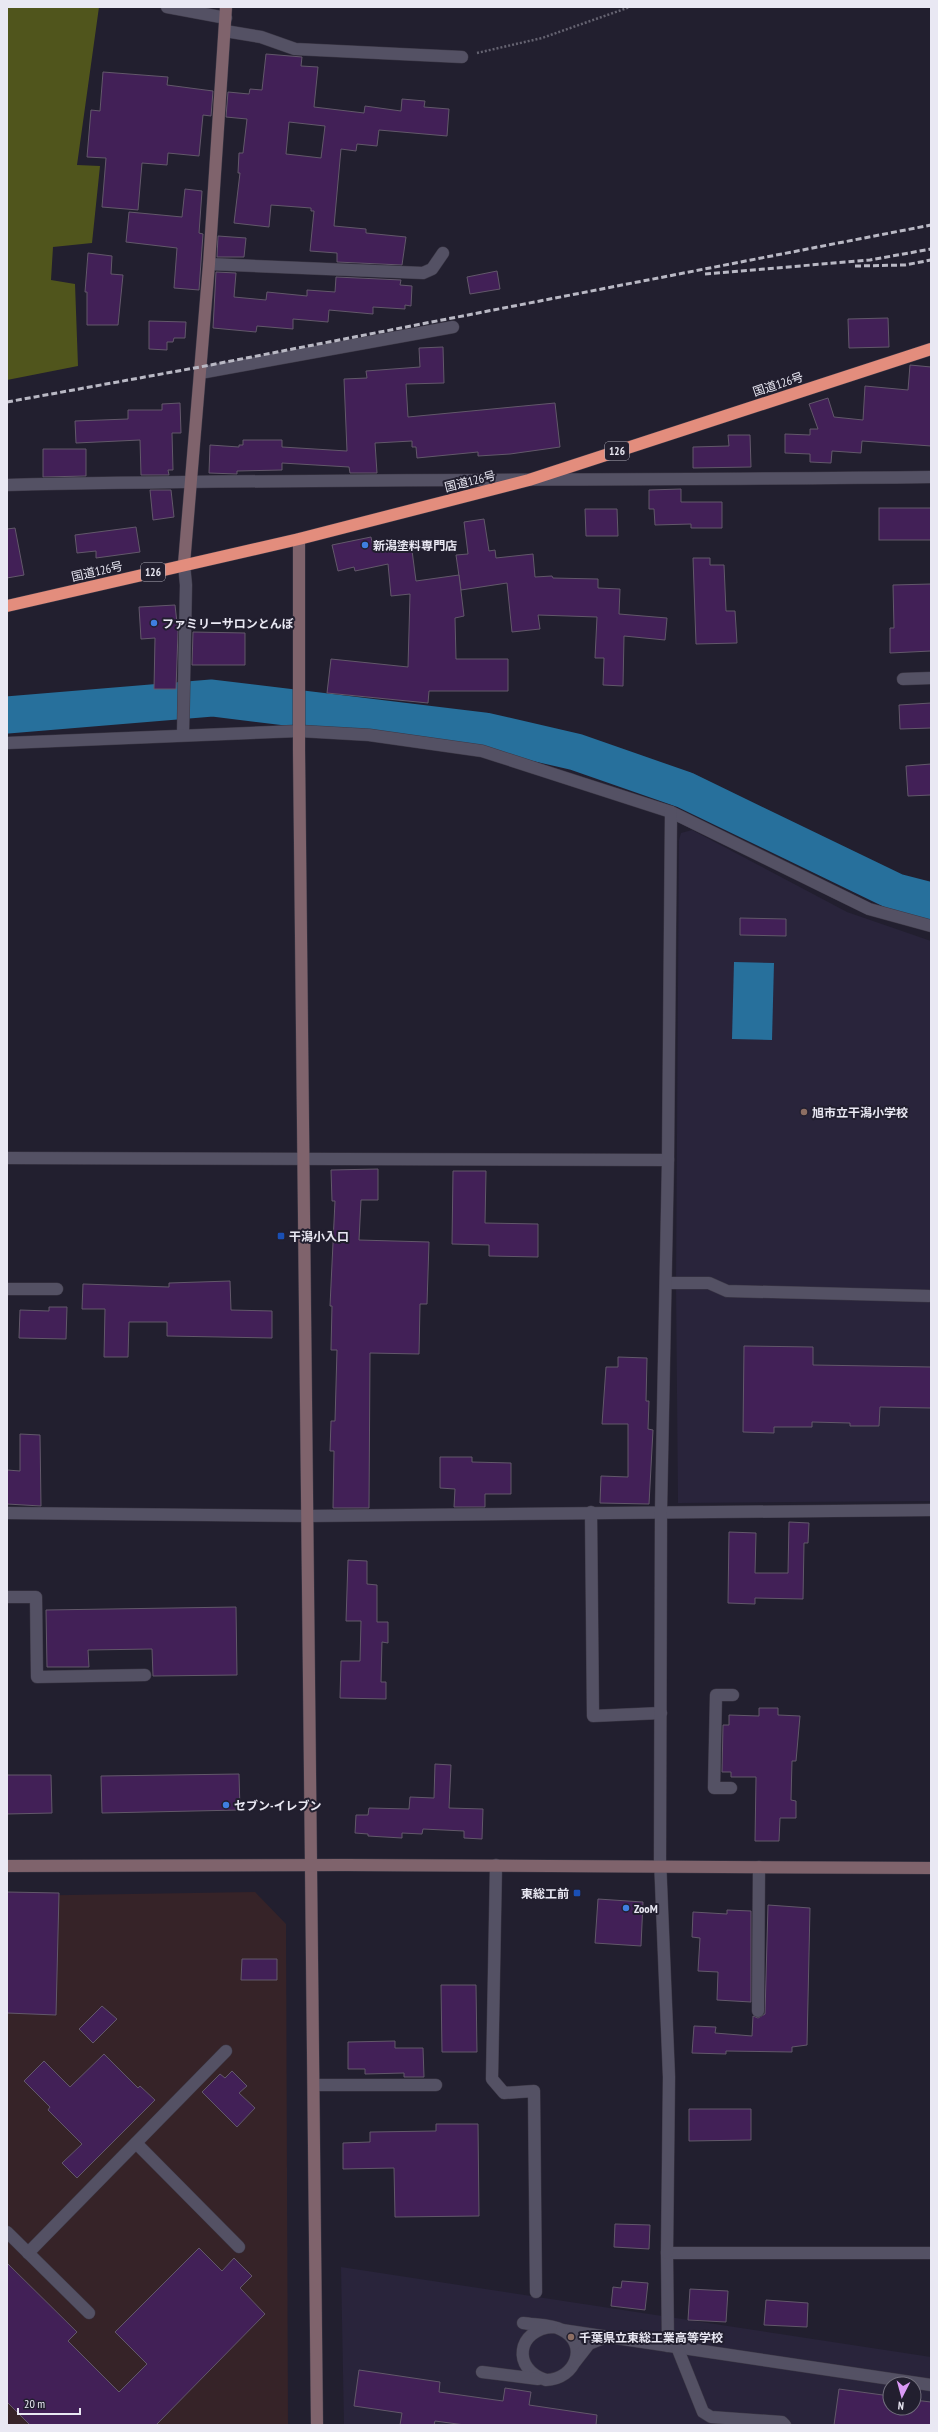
<svg xmlns="http://www.w3.org/2000/svg" width="938" height="2432" viewBox="0 0 938 2432" font-family="'PT Sans Narrow','Noto Sans JP',sans-serif">
	<rect width="100%" height="100%" fill="#221f2f"/>
	<g fill="#29243b" fill-rule="evenodd">
		<path d="M692,830L847,912L931,941V1501L678,1503L676,1283L679,840L681,833Z"/>
		<path d="M341,2267L931,2357V2425H344ZM890,2384H914V2408H890Z"/>
	</g>
	<path fill="#362328" d="M255,1892L286,1924L288,2425H7V1896Z"/>
	<path fill="#50551c" d="M7,7H99L77,165L100,166L92,243L53,247L51,280L75,284L78,366L7,380Z"/>
	<path fill="#27709c" d="M734,962L774,963L772,1040L732,1039Z"/>
	<g fill="none" stroke-linecap="round" stroke-linejoin="round">
		<path stroke="#27709c" stroke-width="37" d="M7,715L212,698L485,731L576,752L685,790L896,892L931,901"/>
	</g>
	<g fill="#422057" stroke="#62586a" fill-rule="evenodd">
		<path d="M266,54L302,57L301,66L318,67L314,107L364,113L365,106L401,111L402,99L425,101L424,107L449,109L447,136L379,130L377,146L357,144L356,151L341,149L334,226L366,229V233L406,237L402,265L337,262V253L310,251L314,211H311V208L271,205L269,227L234,223L240,173H238L239,153H243L247,119L226,117L228,92L249,94L250,89L262,90ZM289,122L325,126L321,158L286,154Z"/>
		<path d="M103,72L168,77L167,85L213,91L211,116L203,115L199,156L168,153L167,165L142,163L138,210L102,207L106,158L87,157L91,110L100,111Z"/>
		<path d="M185,189L202,191L199,233L203,234L199,290L174,288L177,248L126,242L129,212L182,217Z"/>
		<path d="M218,236L246,238L244,257H217Z"/>
		<path d="M88,253L112,256L111,274L123,275L118,325H87V292H85Z"/>
		<path d="M497,271L500,289L470,294L467,277Z"/>
		<path d="M216,272L236,273L234,297L266,300L267,292L307,296V290L335,292L336,277L401,280L400,285L412,286L411,306L405,305V309L373,307V314L329,310L328,322L293,319V329L257,326L256,332L213,328Z"/>
		<path d="M888,318L889,347L849,348L848,319Z"/>
		<path d="M149,321L186,322L185,338H174L173,342H167V350L149,349Z"/>
		<path d="M443,347L444,383L406,384L408,417L555,403L560,447L510,454L478,456V452L417,458L416,447H412V441L375,443L377,473H350L349,467L282,463V470L237,471V474L209,473L210,445L239,447V445H243V440H282V447L347,451L344,379L367,378L366,371L420,367L419,348Z"/>
		<path d="M910,365L931,367V446L862,441L861,453L832,451L831,463L810,462V454L785,453V434L810,435V429H818L809,404L828,398L834,417L863,420L865,386L908,390Z"/>
		<path d="M180,403L181,433H172L173,470H168L169,475H141L140,440L76,443L75,421L128,419V410H162V404Z"/>
		<path d="M728,435H750L751,467L693,468V447L729,446Z"/>
		<path d="M43,449H86V476L43,477Z"/>
		<path d="M681,489V502H722V528H691V524L655,525L654,509H649V490Z"/>
		<path d="M150,490H171L174,517L153,520Z"/>
		<rect x="879" y="508" width="52" height="32"/>
		<path d="M585,509H617L618,536H586Z"/>
		<path d="M484,519L489,551L495,550L496,558L533,554L535,577L552,576L553,578L598,579V588L620,589L619,614L667,618L665,640L624,636L623,686L603,685L604,658H595L597,617L538,615L540,629L512,632L507,583L461,590L456,555L468,554L464,522Z"/>
		<path d="M136,527L140,552L96,558V551L77,553L75,535Z"/>
		<path d="M15,528L24,575L7,578V529Z"/>
		<path d="M371,537L373,547L411,543L416,581L459,575L464,616L455,618L456,659H508V691H429L428,703L327,693L331,659L408,667L410,594L391,596L388,564L355,571L354,567L338,571L332,545Z"/>
		<path d="M693,558H710V565H724L726,611H735L737,643L696,644Z"/>
		<path d="M931,584V651L890,653V628H894L893,585Z"/>
		<path d="M175,605L178,632L176,689H154L155,638L141,639L139,607Z"/>
		<path d="M193,632L245,633V665H192Z"/>
		<path d="M931,703V728L900,729L899,705Z"/>
		<path d="M931,764V795L908,796L906,766Z"/>
		<path d="M740,918L786,919V936L740,935Z"/>
		<path d="M378,1169V1200H361L359,1240L429,1242L427,1304H420L419,1354L370,1353L369,1508H333L334,1451H330L331,1421H335L337,1350H331L332,1306H330L335,1201H332L331,1170Z"/>
		<path d="M453,1171H486L485,1223L538,1224V1257L489,1256V1245L452,1244Z"/>
		<path d="M230,1281L231,1310L272,1311V1338L167,1336V1322H129L128,1357H104L105,1309H82L83,1284L169,1287V1283Z"/>
		<path d="M49,1307H67L66,1339L19,1338L20,1310L49,1311Z"/>
		<path d="M744,1346L813,1347V1365L931,1367V1408L880,1407L879,1426H850V1423L812,1422V1427H774V1433L743,1432Z"/>
		<path d="M618,1357L647,1358L646,1401H649L648,1429L653,1430L649,1504L600,1503L601,1476L628,1477V1424H602L606,1367H618Z"/>
		<path d="M20,1434L40,1435L41,1506L7,1504V1470L20,1471Z"/>
		<path d="M440,1457H472V1462L511,1463V1494H485V1507H454L455,1489L440,1488Z"/>
		<path d="M789,1522L809,1523L808,1543H804L803,1599L755,1598V1604L728,1603L729,1532L756,1533L755,1573H788Z"/>
		<path d="M348,1560L367,1561V1584L377,1585V1622H388V1643L382,1642L381,1682H386V1699L340,1698L341,1661H360L361,1621H346Z"/>
		<path d="M236,1607L237,1675L153,1676L152,1649L88,1650L89,1667H47L46,1610Z"/>
		<path d="M759,1708H778V1715L800,1716L796,1761H792L791,1800L796,1801V1818H780L779,1841H755L756,1777H731V1772H722L723,1725H729V1715L759,1716Z"/>
		<path d="M435,1764L451,1765L449,1808L483,1809L482,1839L464,1838V1831L423,1829L422,1834L402,1833V1838L368,1836V1834L355,1833L356,1815H368L369,1808L409,1809L410,1797L434,1798Z"/>
		<path d="M239,1774L240,1810L102,1813L101,1776Z"/>
		<path d="M7,1775H51L52,1813L7,1814Z"/>
		<path d="M7,1892L59,1893L56,2015L7,2013Z"/>
		<path d="M598,1899L643,1902L641,1946L595,1943Z"/>
		<path d="M768,1905L810,1908L807,2045L792,2047V2052L726,2051V2054L692,2053L694,2026L716,2027L715,2033L752,2036L753,2016L758,2018L765,2014Z"/>
		<path d="M727,1910L751,1911V2002L717,2000L718,1972L698,1971L700,1938L692,1937L693,1912L727,1914Z"/>
		<path d="M242,1959H277V1980H241Z"/>
		<path d="M441,1985H476L477,2052H442Z"/>
		<path d="M102,2006L117,2019L93,2043L79,2029Z"/>
		<path d="M395,2041V2048H423L424,2077H404V2073L365,2074V2069H348V2042Z"/>
		<path d="M104,2054L138,2088L140,2086L155,2100L77,2178L62,2163L82,2144L48,2110L50,2107L24,2081L44,2061L70,2087Z"/>
		<path d="M232,2071L247,2086L239,2093L255,2108L237,2127L202,2092L220,2074L225,2078Z"/>
		<path d="M689,2109H751V2140L689,2141Z"/>
		<path d="M436,2124H478L479,2216L395,2217L394,2168L343,2169V2143L370,2142V2132L436,2131Z"/>
		<path d="M615,2224L650,2225L649,2249L614,2247Z"/>
		<path d="M199,2248L222,2271L234,2258L252,2276L240,2288L265,2314L156,2425H30L7,2402V2263L77,2332L68,2341L119,2392L147,2364L115,2332Z"/>
		<path d="M622,2281L648,2283L645,2310L611,2306L613,2287L621,2288Z"/>
		<path d="M690,2289L728,2291L726,2322L688,2320Z"/>
		<path d="M766,2300L808,2303L807,2327L764,2325Z"/>
		<path d="M359,2370L440,2382L439,2392L503,2401L505,2388L531,2392L529,2405L597,2415L596,2425H465L435,2421L434,2425H400L402,2413L354,2406Z"/>
		<path d="M839,2389L890,2396V2408H914V2400L931,2402V2425H834Z"/>
	</g>
	<g fill="none" stroke-linecap="round" stroke-linejoin="round">
		<defs>
			<g id="lane">
				<path d="M225,31L261,37L295,49L462,57"/>
				<path d="M209,264L423,273L432,269L443,253"/>
				<path d="M903,679L931,678"/>
				<path d="M183,734L186,585L184,564"/>
				<path d="M666,1283H709L727,1291L929,1296"/>
				<path d="M7,1289H57"/>
				<path d="M7,1597H36L37,1677L145,1675"/>
				<path d="M731,1788H714L716,1695H733"/>
				<path d="M758,2011L759,1867"/>
				<path d="M314,2085H436"/>
				<path d="M136,2143L239,2247"/>
				<path d="M7,2232L89,2313"/>
				<path d="M28,2253L226,2051"/>
				<path d="M523,2323C535,2325 551,2324 562,2330C589,2344 576,2379 546,2380C511,2369 517,2329 553,2327"/>
				<path d="M562,2330L931,2385"/>
				<path d="M668,2346L667,2253H931"/>
				<path d="M677,2347L703,2412L711,2417L782,2422L785,2425"/>
				<path d="M575,2362L589,2344L606,2337"/>
				<path d="M482,2372L538,2379"/>
			</g>
			<g id="street">
				<path d="M167,7L226,18"/>
				<path d="M200,373L453,327"/>
				<path d="M7,485C315,478 623,481 931,477"/>
				<path d="M7,743L299,731L369,735L482,751L671,812L869,909L931,926"/>
				<path d="M7,1158L668,1160"/>
				<path d="M591,1512L593,1716L661,1713"/>
				<path d="M7,1513L307,1516L931,1510"/>
				<path d="M496,1865L492,2079L504,2093L534,2091L536,2292"/>
				<path d="M667,2253L669,2077L660,1859L661,1511L668,1160L671,812"/>
			</g>
			<g id="secondary">
				<path d="M299,539V750L317,2425"/>
				<path d="M184,564L209,264L226,7"/>
				<path d="M7,1866L345,1865L931,1868"/>
			</g>
			<path id="highway" d="M7,606L299,539L529,480L931,349"/>
		</defs>
		<use href="#lane" stroke="#3d3947" stroke-width="13"/>
		<use href="#street" stroke="#3d3947" stroke-width="13"/>
		<use href="#secondary" stroke="#3d3947" stroke-width="13"/>
		<use href="#highway" stroke="#3d3947" stroke-width="13"/>
		<path stroke="#656371" stroke-width="2.5" stroke-dasharray="2 2" stroke-linecap="butt" d="M477,53L542,38L630,7"/>
		<use href="#lane" stroke="#545164" stroke-width="12"/>
		<use href="#street" stroke="#545164" stroke-width="12"/>
		<use href="#secondary" stroke="#7f636c" stroke-width="12"/>
		<use href="#highway" stroke="#e38d7d" stroke-width="12"/>
		<g stroke="#b9b8c4" stroke-width="3" stroke-dasharray="6 3" stroke-linecap="butt">
			<path d="M855,266L905,265L931,260"/>
			<path d="M705,274L870,260L931,249"/>
			<path d="M7,402L200,367L931,225"/>
		</g>
	</g>
	<g fill="#3f7fe0" stroke="#221f2f" stroke-width="1.5">
		<circle cx="365" cy="545" r="4"/>
		<circle cx="154" cy="623" r="4"/>
		<circle cx="226" cy="1805" r="4"/>
		<circle cx="626" cy="1908" r="4"/>
	</g>
	<g fill="#8d6e63" stroke="#221f2f" stroke-width="1.5">
		<circle cx="804" cy="1112" r="4"/>
		<circle cx="571" cy="2337" r="4"/>
	</g>
	<g fill="#1a4fb4" stroke="#221f2f" stroke-width="1.5">
		<rect x="277" y="1232" width="8" height="8" rx="2"/>
		<rect x="573" y="1889" width="8" height="8" rx="2"/>
	</g>
	<g text-anchor="middle" dominant-baseline="central" stroke-width="4" stroke-linejoin="round" paint-order="stroke">
		<g fill="#221f2f" stroke="#adacb8" stroke-width="1">
			<rect x="605" y="442" width="24" height="18" rx="3"/>
			<rect x="141" y="563" width="24" height="18" rx="3"/>
		</g>
		<g font-size="11" font-weight="bold" fill="#e9e8f3">
			<text x="617" y="451">126</text>
			<text x="153" y="572">126</text>
		</g>
		<g font-size="12" fill="#e9e8f3" stroke="#221f2f">
			<text transform="translate(778 384) rotate(-18)">国道126号</text>
			<text transform="translate(470 481) rotate(-14)">国道126号</text>
			<text transform="translate(97 571) rotate(-13)">国道126号</text>
		</g>
		<g font-size="12" font-weight="bold" fill="#e9e8f3" stroke="#221f2f" text-anchor="start">
			<text x="373" y="545">新潟塗料専門店</text>
			<text x="162" y="623">ファミリーサロンとんぼ</text>
			<text x="812" y="1112">旭市立干潟小学校</text>
			<text x="289" y="1236">干潟小入口</text>
			<text x="234" y="1805">セブン-イレブン</text>
			<text x="569" y="1893" text-anchor="end">東総工前</text>
			<text x="634" y="1908">ZooM</text>
			<text x="579" y="2337">千葉県立東総工業高等学校</text>
		</g>
	</g>
	<rect width="938" height="2432" fill="none" stroke="#e9e8f3" stroke-width="16"/>
	<g transform="translate(902 2396) rotate(186)"><circle r="19" fill="#221f2f" stroke="#726f7d"/>
	<path d="M0-3L7 15L0 10L-7 15Z" fill="#da9af6"/>
	<text y="-6" font-size="11" font-weight="bold" text-anchor="middle" fill="#e9e8f3">N</text>
	</g>
	<path d="M18 2408v6h62v-6" fill="none" stroke="#e9e8f3" stroke-width="2"/>
	<text x="24" y="2408" font-size="12" fill="#e9e8f3" stroke="#221f2f" stroke-width="3" paint-order="stroke">20 m</text>
</svg>
